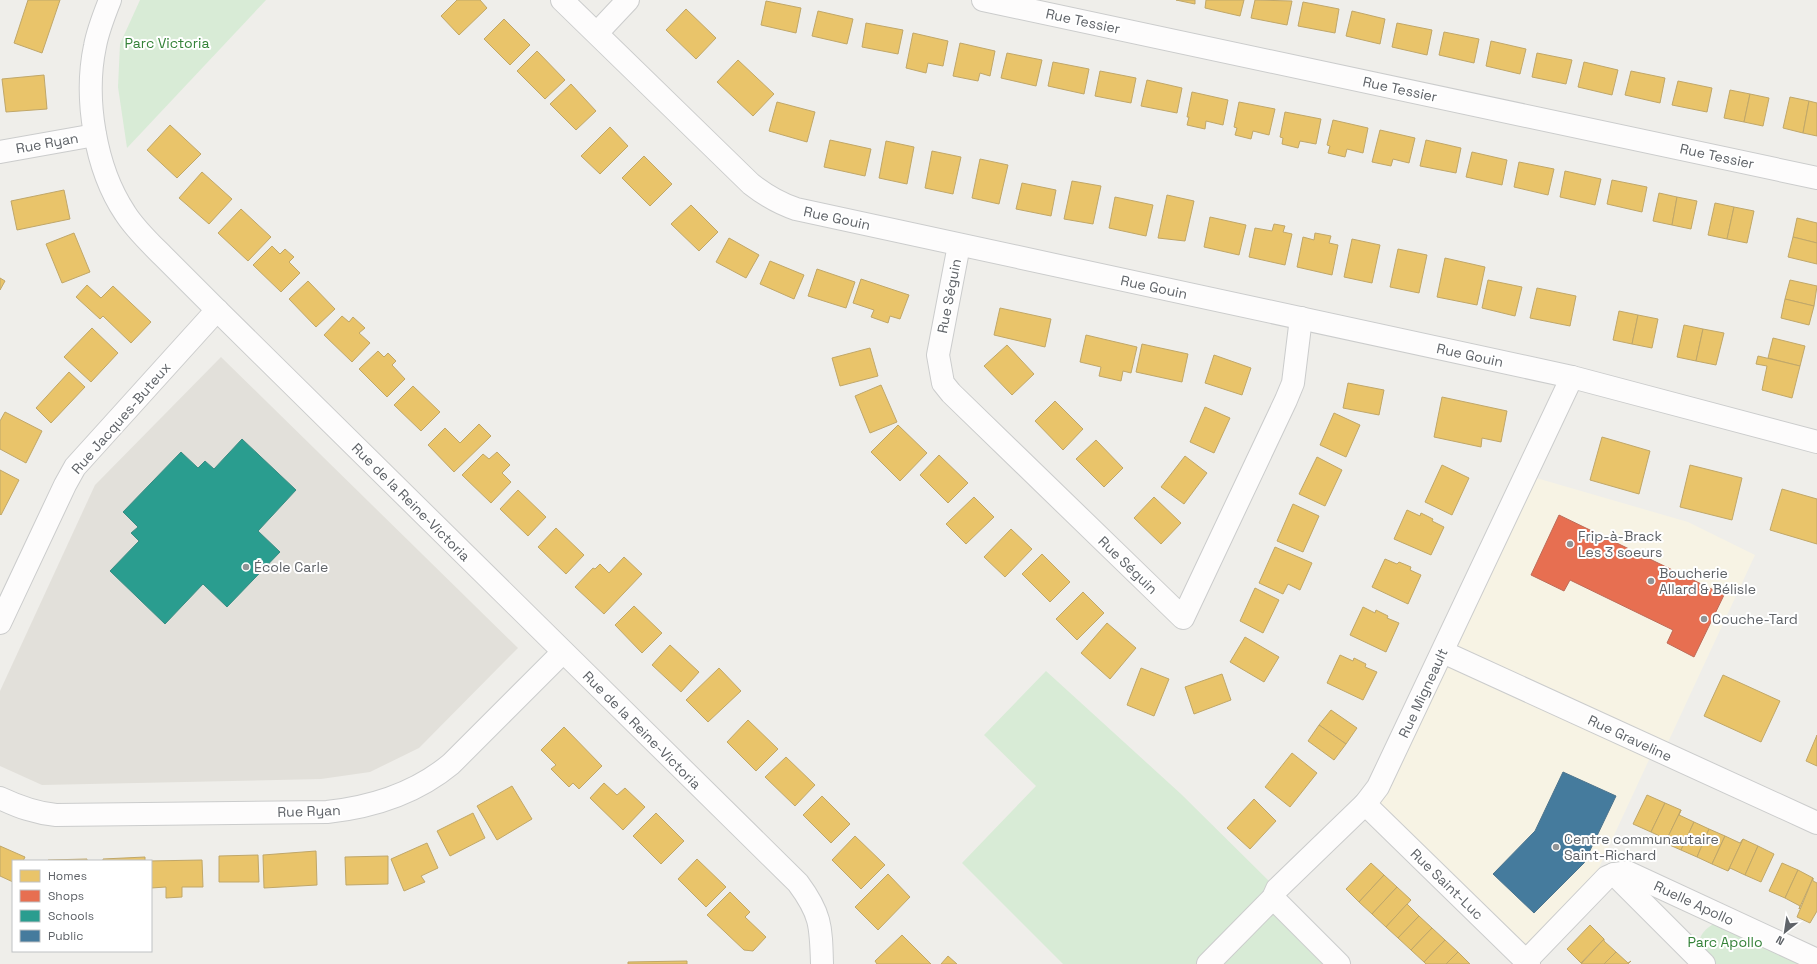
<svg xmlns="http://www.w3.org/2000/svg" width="1817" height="964" viewBox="0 0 1817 964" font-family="'Space Grotesk',sans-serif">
	<rect width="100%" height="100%" fill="#efeeea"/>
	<path fill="#f7f3e4" d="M1526,475L1688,522L1755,555L1663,753L1654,749L1584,900L1526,961L1365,804Z"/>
	<path fill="#e2e0da" d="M221,357L518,648L419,748L370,772L321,779L42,785L0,766V691L95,485Z"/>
	<g fill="#d8ebd6">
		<path d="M140,0H266L127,148L118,87L120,44Z"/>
		<path d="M1046,671L1181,794L1277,889L1339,964H1063L962,863L1036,786L984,735Z"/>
		<path d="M1727,919L1817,964H1704L1696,956C1699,932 1705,926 1727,919Z"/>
	</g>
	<g fill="#e9c46a" stroke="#c0a769">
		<path d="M28,0H60L42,53L14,43Z"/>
		<path d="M457,0H480L487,8L459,35L441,16Z"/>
		<path d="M1176,0H1195V4Z"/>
		<path d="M1206,0H1244L1240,16L1205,8Z"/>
		<path d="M1255,0L1292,1L1287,25L1251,18Z"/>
		<path d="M766,1L801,8L796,33L761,25Z"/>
		<path d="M1303,2L1339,9L1335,33L1298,26Z"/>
		<path d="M686,9L716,38L696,59L666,30Z"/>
		<path d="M818,11L853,19L847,44L812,36Z"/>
		<path d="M1352,11L1385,19L1380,44L1346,36Z"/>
		<path d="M504,19L530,45L510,65L484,39Z"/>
		<path d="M866,23L903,30L898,54L862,47Z"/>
		<path d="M1397,23L1432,30L1427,55L1392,47Z"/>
		<path d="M1444,32L1479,39L1474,63L1439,55Z"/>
		<path d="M913,33L948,41L943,66L928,63L926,73L906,68Z"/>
		<path d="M1491,41L1526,49L1520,74L1486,66Z"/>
		<path d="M960,43L995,51L990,76L980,73L978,81L953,76Z"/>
		<path d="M537,51L565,80L545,99L517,71Z"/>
		<path d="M1007,53L1042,60L1036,86L1001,78Z"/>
		<path d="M1537,53L1572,60L1566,84L1532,77Z"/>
		<path d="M738,60L774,94L753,116L717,82Z"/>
		<path d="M1053,62L1089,69L1084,94L1048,86Z"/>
		<path d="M1584,62L1618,70L1612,95L1578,87Z"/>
		<path d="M1100,71L1136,78L1131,103L1095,96Z"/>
		<path d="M1631,71L1665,78L1660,103L1625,95Z"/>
		<path d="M44,75L47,109L6,112L2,79Z"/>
		<path d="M1147,80L1182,88L1177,113L1141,106Z"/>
		<path d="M1678,81L1712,88L1707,112L1672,105Z"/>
		<path d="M571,84L596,111L576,130L550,104Z"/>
		<path d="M1730,90L1750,94L1744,122L1724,118Z"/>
		<path d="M1192,92L1228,100L1223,125L1206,121L1205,129L1187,125L1189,117H1187Z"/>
		<path d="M1750,94L1769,98L1763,126L1744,122Z"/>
		<path d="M1790,97L1809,101L1803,133L1783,128Z"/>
		<path d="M1809,101L1817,103V136L1803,133Z"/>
		<path d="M777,102L815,112L807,142L769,131Z"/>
		<path d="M1239,102L1275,109L1269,135L1253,131L1251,139L1235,135L1237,128L1234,127Z"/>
		<path d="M1285,112L1321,119L1316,144L1300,141L1298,148L1282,144L1283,138L1280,137Z"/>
		<path d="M1333,120L1368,128L1363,153L1347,149L1345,157L1328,153L1330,146L1327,145Z"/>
		<path d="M170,125L201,154L177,178L147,150Z"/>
		<path d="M610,127L628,146L600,174L581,156Z"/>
		<path d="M1380,130L1415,138L1409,163L1393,159L1391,166L1372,162Z"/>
		<path d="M830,140L871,149L865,176L824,167Z"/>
		<path d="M1426,140L1461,148L1456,173L1420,166Z"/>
		<path d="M886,141L914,147L907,184L879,178Z"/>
		<path d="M932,151L961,157L953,194L925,188Z"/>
		<path d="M1472,152L1507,160L1502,185L1466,177Z"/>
		<path d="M644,156L672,184L650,206L622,178Z"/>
		<path d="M980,159L1008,165L999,204L972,198Z"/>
		<path d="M1519,162L1554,169L1548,195L1514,187Z"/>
		<path d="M1565,171L1601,179L1595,205L1560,197Z"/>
		<path d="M202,172L232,199L209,224L179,198Z"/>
		<path d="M1612,180L1647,187L1642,212L1607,204Z"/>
		<path d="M1072,181L1101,186L1093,224L1064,219Z"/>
		<path d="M1022,183L1056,190L1051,216L1016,209Z"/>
		<path d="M64,190L70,219L17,230L11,201Z"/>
		<path d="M1659,193L1677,197L1672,225L1653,221Z"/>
		<path d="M1167,195L1194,201L1185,241L1158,238Z"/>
		<path d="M1115,197L1153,205L1146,236L1109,228Z"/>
		<path d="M1677,197L1697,201L1691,229L1672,225Z"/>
		<path d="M1715,203L1734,207L1727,239L1708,235Z"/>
		<path d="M691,205L718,232L699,251L671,224Z"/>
		<path d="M1734,207L1754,211L1747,243L1727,239Z"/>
		<path d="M241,209L271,237L248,261L218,233Z"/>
		<path d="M1210,217L1246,225L1239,255L1204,247Z"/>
		<path d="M1797,218L1817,223V243L1793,237Z"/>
		<path d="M1274,224L1285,226L1283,232L1292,234L1285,265L1249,257L1255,228L1272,231Z"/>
		<path d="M74,233L90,272L62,283L46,244Z"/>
		<path d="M1315,233L1331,236L1329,243L1338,245L1332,275L1297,267L1303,237L1314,240Z"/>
		<path d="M1793,237L1817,243V264L1788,257Z"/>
		<path d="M729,238L759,255L746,278L716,262Z"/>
		<path d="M1352,239L1380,245L1372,283L1344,277Z"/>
		<path d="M272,246L280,254L285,249L294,257L289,262L300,273L281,292L253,265Z"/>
		<path d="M1398,249L1427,255L1419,293L1390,287Z"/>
		<path d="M1445,258L1485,267L1477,305L1437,297Z"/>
		<path d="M770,261L804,275L794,299L760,284Z"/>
		<path d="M817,269L855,282L846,308L808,296Z"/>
		<path d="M0,278L5,281L0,290Z"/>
		<path d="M861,279L909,295L900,319L890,316L888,323L871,317L874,310L853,303Z"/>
		<path d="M1488,280L1522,287L1515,316L1482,308Z"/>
		<path d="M1790,280L1817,286L1814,306L1785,299Z"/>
		<path d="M308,281L335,309L316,327L289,299Z"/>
		<path d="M87,285L101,298L113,286L151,322L131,343L103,316L100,319L76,297Z"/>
		<path d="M1537,288L1576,296L1570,326L1530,318Z"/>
		<path d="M1785,299L1814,306L1809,325L1781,318Z"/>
		<path d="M1000,308L1051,319L1045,347L994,335Z"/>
		<path d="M1619,311L1638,315L1632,344L1613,340Z"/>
		<path d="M1638,315L1658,319L1652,348L1632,344Z"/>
		<path d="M342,316L349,322L353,317L365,328L359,333L370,343L352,362L324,335Z"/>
		<path d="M1684,325L1703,329L1696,361L1677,357Z"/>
		<path d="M92,328L118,353L91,382L64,357Z"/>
		<path d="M1703,329L1724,333L1716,365L1696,361Z"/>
		<path d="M1086,335L1137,347L1131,373L1123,371L1121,381L1099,376L1101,367L1080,362Z"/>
		<path d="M1773,338L1805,346L1800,366L1768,358Z"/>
		<path d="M1142,344L1188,354L1182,382L1136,372Z"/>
		<path d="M1007,345L1034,374L1012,395L984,366Z"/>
		<path d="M870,348L878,376L840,386L832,358Z"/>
		<path d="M378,351L384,357L388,353L396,361L392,365L405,379L387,397L359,369Z"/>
		<path d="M1214,355L1251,368L1242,395L1205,383Z"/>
		<path d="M1758,356L1800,366L1792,398L1762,390L1767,366L1756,364Z"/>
		<path d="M69,372L85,387L51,423L36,408Z"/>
		<path d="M1348,383L1384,390L1379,415L1343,408Z"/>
		<path d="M881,385L897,422L870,433L855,396Z"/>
		<path d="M413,386L440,412L421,431L394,405Z"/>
		<path d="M1442,397L1507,411L1501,442L1482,438L1481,447L1434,437Z"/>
		<path d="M1055,401L1083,429L1063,450L1035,421Z"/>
		<path d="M1205,407L1230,418L1214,453L1190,442Z"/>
		<path d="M5,412L42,431L26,463L0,449V421Z"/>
		<path d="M1334,413L1360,425L1346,457L1320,445Z"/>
		<path d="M479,424L491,436L454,472L428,445L445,428L460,443Z"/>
		<path d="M898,425L927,453L900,481L871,452Z"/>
		<path d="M1602,437L1650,451L1639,494L1590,480Z"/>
		<path d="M1096,440L1123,468L1104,487L1076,459Z"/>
		<path d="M497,452L510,465L502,473L511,482L491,503L462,475L483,454L489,459Z"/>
		<path d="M939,455L968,483L948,503L920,475Z"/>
		<path d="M1185,456L1207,473L1184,504L1161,487Z"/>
		<path d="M1317,457L1342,470L1325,506L1299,494Z"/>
		<path d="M1442,465L1469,478L1452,515L1425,502Z"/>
		<path d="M1690,465L1742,478L1732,520L1680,507Z"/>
		<path d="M0,470L19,480L1,515L0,514Z"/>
		<path d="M1782,489L1817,499V544L1770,530Z"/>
		<path d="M518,490L546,517L528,536L500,509Z"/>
		<path d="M974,497L994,517L966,544L946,524Z"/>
		<path d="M1154,497L1181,523L1161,544L1134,518Z"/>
		<path d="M1293,504L1319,516L1303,552L1277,541Z"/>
		<path d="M1407,510L1420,516L1421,513L1433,519L1432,521L1444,527L1431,555L1394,539Z"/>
		<path d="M556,528L584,555L566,574L538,547Z"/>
		<path d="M1011,529L1032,549L1005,577L984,557Z"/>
		<path d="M1275,547L1312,563L1300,590L1288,584L1283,594L1259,583Z"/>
		<path d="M1042,554L1070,582L1050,602L1022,574Z"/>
		<path d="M624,557L642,574L604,614L575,587L593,568L595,569L600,564L609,573Z"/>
		<path d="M1385,559L1397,564L1399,562L1411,567L1410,570L1421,575L1408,604L1372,587Z"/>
		<path d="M1255,588L1279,600L1263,633L1240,621Z"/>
		<path d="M1083,592L1104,613L1077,640L1056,619Z"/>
		<path d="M634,606L662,633L642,653L615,625Z"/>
		<path d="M1363,607L1375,613L1376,610L1388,616L1387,618L1399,623L1386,652L1350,635Z"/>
		<path d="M1107,623L1136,648L1110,679L1081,653Z"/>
		<path d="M1245,637L1279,657L1264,682L1230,662Z"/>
		<path d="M670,645L699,672L681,692L652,665Z"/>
		<path d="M1340,655L1353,661L1354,658L1366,664L1365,667L1377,672L1363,700L1327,683Z"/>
		<path d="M719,668L741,691L708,722L686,700Z"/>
		<path d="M1141,668L1169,679L1154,716L1127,705Z"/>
		<path d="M1222,674L1231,700L1194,714L1185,687Z"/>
		<path d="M1723,675L1780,701L1761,742L1704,716Z"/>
		<path d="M1331,710L1357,728L1346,744L1319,725Z"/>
		<path d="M748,720L778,749L756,771L727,742Z"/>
		<path d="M1319,725L1346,744L1334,760L1308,741Z"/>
		<path d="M564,727L602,766L579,789L573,783L569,787L551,769L556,765L541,750Z"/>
		<path d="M1817,735V766L1806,761Z"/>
		<path d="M1292,753L1317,773L1290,807L1265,787Z"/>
		<path d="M786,757L815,785L795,806L765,777Z"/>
		<path d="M604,783L617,795L625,788L645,807L623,830L590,798Z"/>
		<path d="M512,786L532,819L497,840L477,806Z"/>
		<path d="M1647,795L1665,803L1651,832L1633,824Z"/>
		<path d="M822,796L850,824L831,843L803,815Z"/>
		<path d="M1254,799L1276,821L1250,849L1227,828Z"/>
		<path d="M1665,803L1681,810L1665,843L1664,842L1666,839L1651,832Z"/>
		<path d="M1681,810L1679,815L1694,822L1681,850L1665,843Z"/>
		<path d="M473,813L485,838L450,856L437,831Z"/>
		<path d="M656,813L684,841L661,864L633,836Z"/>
		<path d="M1694,822L1709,829L1697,857L1681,850Z"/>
		<path d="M1709,829L1725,836L1712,864L1697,857Z"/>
		<path d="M855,836L885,865L861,889L832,860Z"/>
		<path d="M1725,836L1740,843L1743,839L1728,871L1712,864Z"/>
		<path d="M1743,839L1758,846L1745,875L1730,868L1728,871Z"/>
		<path d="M427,843L438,868L421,876L425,882L404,891L391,859Z"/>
		<path d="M0,846L25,857L23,861H13V882L0,876Z"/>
		<path d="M1758,846L1774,854L1761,882L1745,875Z"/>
		<path d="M316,851L317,885L264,888L263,855Z"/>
		<path d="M258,855L259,882H219V856Z"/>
		<path d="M388,856V884L346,885L345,857Z"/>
		<path d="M145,857V861H103V859Z"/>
		<path d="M87,859V861H48V860Z"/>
		<path d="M697,859L726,887L706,907L678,879Z"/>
		<path d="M202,860L203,887H182V897L166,898V887L151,888V861H149Z"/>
		<path d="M1371,863L1384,875L1359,902L1346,889Z"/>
		<path d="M1782,863L1798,870L1785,898L1769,891Z"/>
		<path d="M1798,870L1813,878L1799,909L1800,906L1785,898Z"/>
		<path d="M888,874L910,897L878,930L855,907Z"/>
		<path d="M1384,875L1397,887L1372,914L1359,902Z"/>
		<path d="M1813,878V881L1817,883V911L1810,923L1797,917Z"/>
		<path d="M1397,887L1411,900L1386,927L1372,914Z"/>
		<path d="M730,892L750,912L745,917L766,937L753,951L744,950L707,915Z"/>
		<path d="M1407,904L1419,916L1398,938L1386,927Z"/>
		<path d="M1419,916L1432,928L1411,950L1398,938Z"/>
		<path d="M1590,925L1604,939L1581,963L1567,949Z"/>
		<path d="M1432,928L1445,940L1424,962L1411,950Z"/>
		<path d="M902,935L931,964H877L875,961Z"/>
		<path d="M1604,939V941L1616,952L1604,964H1581Z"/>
		<path d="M1445,940L1458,952L1446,964H1426L1424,962Z"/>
		<path d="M1458,952L1470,964H1446Z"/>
		<path d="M1616,952L1628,963L1631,961L1628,964H1604Z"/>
		<path d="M948,956L957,964H941Z"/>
		<path d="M687,961V964H628V962Z"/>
	</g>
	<path fill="#e76f51" stroke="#be6b58" d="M1559,515L1724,595L1694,657L1667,643L1673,630L1570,580L1564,591L1531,575Z"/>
	<path fill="#2a9d8f" stroke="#3a8c83" d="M242,439L296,490L258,531L280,552L227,607L203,584L165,624L110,571L139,541L131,533L138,527L123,512L181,452L198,468L205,461L214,469Z"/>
	<path fill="#457b9d" stroke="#4d748d" d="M1563,772L1616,796L1584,863L1534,913L1493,874L1535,831Z"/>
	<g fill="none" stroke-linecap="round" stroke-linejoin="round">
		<defs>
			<g id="minor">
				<path d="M110,0C104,15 98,30 95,46C84,98 95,168 125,213C135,229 150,243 163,256C181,274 199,292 217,310L798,883C821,914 821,926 822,964"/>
				<path d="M562,0L751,184C765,195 778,203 796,209L1572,377L1817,442"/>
				<path d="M983,0L1817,178"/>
				<path d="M597,33L628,0"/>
				<path d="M0,152L95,135"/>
				<path d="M959,245L938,355L943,383L951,393L1183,618L1286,400L1293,383L1301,318"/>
				<path d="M0,623L65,485L75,467L217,310"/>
				<path d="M1443,652L1817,823"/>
				<path d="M0,798C19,807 35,813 56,815L327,812C373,807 415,794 451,764L563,652"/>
				<path d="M1365,804L1529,964"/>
				<path d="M1614,874L1704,964"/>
				<path d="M1273,898L1339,964"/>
				<path d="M1526,961L1607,877L1614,874L1627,872L1817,960"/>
				<path d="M1208,964L1273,898L1277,889L1365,804L1378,787L1572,377"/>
			</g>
		</defs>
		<use href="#minor" stroke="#cbcccc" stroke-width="24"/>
		<use href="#minor" stroke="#fdfcfc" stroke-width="22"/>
	</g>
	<g fill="#919496" stroke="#fff" stroke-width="1.5">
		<circle cx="1570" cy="544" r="4"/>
		<circle cx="246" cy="567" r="4"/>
		<circle cx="1651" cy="581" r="4"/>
		<circle cx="1704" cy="619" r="4"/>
		<circle cx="1556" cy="847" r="4"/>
	</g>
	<g text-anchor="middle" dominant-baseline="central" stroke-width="4" stroke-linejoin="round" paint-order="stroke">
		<g font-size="14" fill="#5f6368" stroke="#fff">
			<text transform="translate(1083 21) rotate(12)">Rue Tessier</text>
			<text transform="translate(1400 89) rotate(12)">Rue Tessier</text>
			<text transform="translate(47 143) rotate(-10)">Rue Ryan</text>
			<text transform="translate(1717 156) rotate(12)">Rue Tessier</text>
			<text transform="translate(837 218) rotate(12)">Rue Gouin</text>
			<text transform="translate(1154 287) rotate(12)">Rue Gouin</text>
			<text transform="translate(949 296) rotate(-79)">Rue Séguin</text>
			<text transform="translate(1470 355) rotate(12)">Rue Gouin</text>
			<text transform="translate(121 418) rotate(-49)">Rue Jacques-Buteux</text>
			<text transform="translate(411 502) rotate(45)">Rue de la Reine-Victoria</text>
			<text transform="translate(1128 565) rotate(44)">Rue Séguin</text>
			<text transform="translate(1423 693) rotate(-65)">Rue Migneault</text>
			<text transform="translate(642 730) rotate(45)">Rue de la Reine-Victoria</text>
			<text transform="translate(1630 738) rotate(25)">Rue Graveline</text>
			<text transform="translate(309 811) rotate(-2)">Rue Ryan</text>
			<text transform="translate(1447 884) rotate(44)">Rue Saint-Luc</text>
			<text transform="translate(1694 903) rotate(25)">Ruelle Apollo</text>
		</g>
		<g font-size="14" fill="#348238" stroke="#fff">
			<text x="167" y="43">Parc Victoria</text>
			<text x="1725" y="942">Parc Apollo</text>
		</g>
		<g font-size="14" fill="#5f6368" stroke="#fff" text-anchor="start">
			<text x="1578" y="536">Frip-à-Brack<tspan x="1578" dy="16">Les 3 soeurs</tspan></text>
			<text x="254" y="567">École Carle</text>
			<text x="1659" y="573">Boucherie<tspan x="1659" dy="16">Allard &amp; Bélisle</tspan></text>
			<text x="1712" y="619">Couche-Tard</text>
			<text x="1564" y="839">Centre communautaire<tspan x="1564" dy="16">Saint-Richard</tspan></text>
		</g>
	</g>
	<rect x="12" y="860" width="140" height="92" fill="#ffffff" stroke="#bfc1c3"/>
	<rect x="20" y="870" width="20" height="12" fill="#e9c46a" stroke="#bfc1c3"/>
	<text x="48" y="880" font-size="12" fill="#5f6368">Homes</text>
	<rect x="20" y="890" width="20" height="12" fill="#e76f51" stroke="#bfc1c3"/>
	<text x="48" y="900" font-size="12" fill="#5f6368">Shops</text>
	<rect x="20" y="910" width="20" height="12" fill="#2a9d8f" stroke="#bfc1c3"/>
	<text x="48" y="920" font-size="12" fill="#5f6368">Schools</text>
	<rect x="20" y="930" width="20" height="12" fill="#457b9d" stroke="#bfc1c3"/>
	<text x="48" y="940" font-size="12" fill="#5f6368">Public</text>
	<g transform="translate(1785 932) rotate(210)" stroke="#ffffff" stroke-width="3" paint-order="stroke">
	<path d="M0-3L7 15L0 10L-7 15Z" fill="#5f6368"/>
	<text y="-6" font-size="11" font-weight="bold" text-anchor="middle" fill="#5f6368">N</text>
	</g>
</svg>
